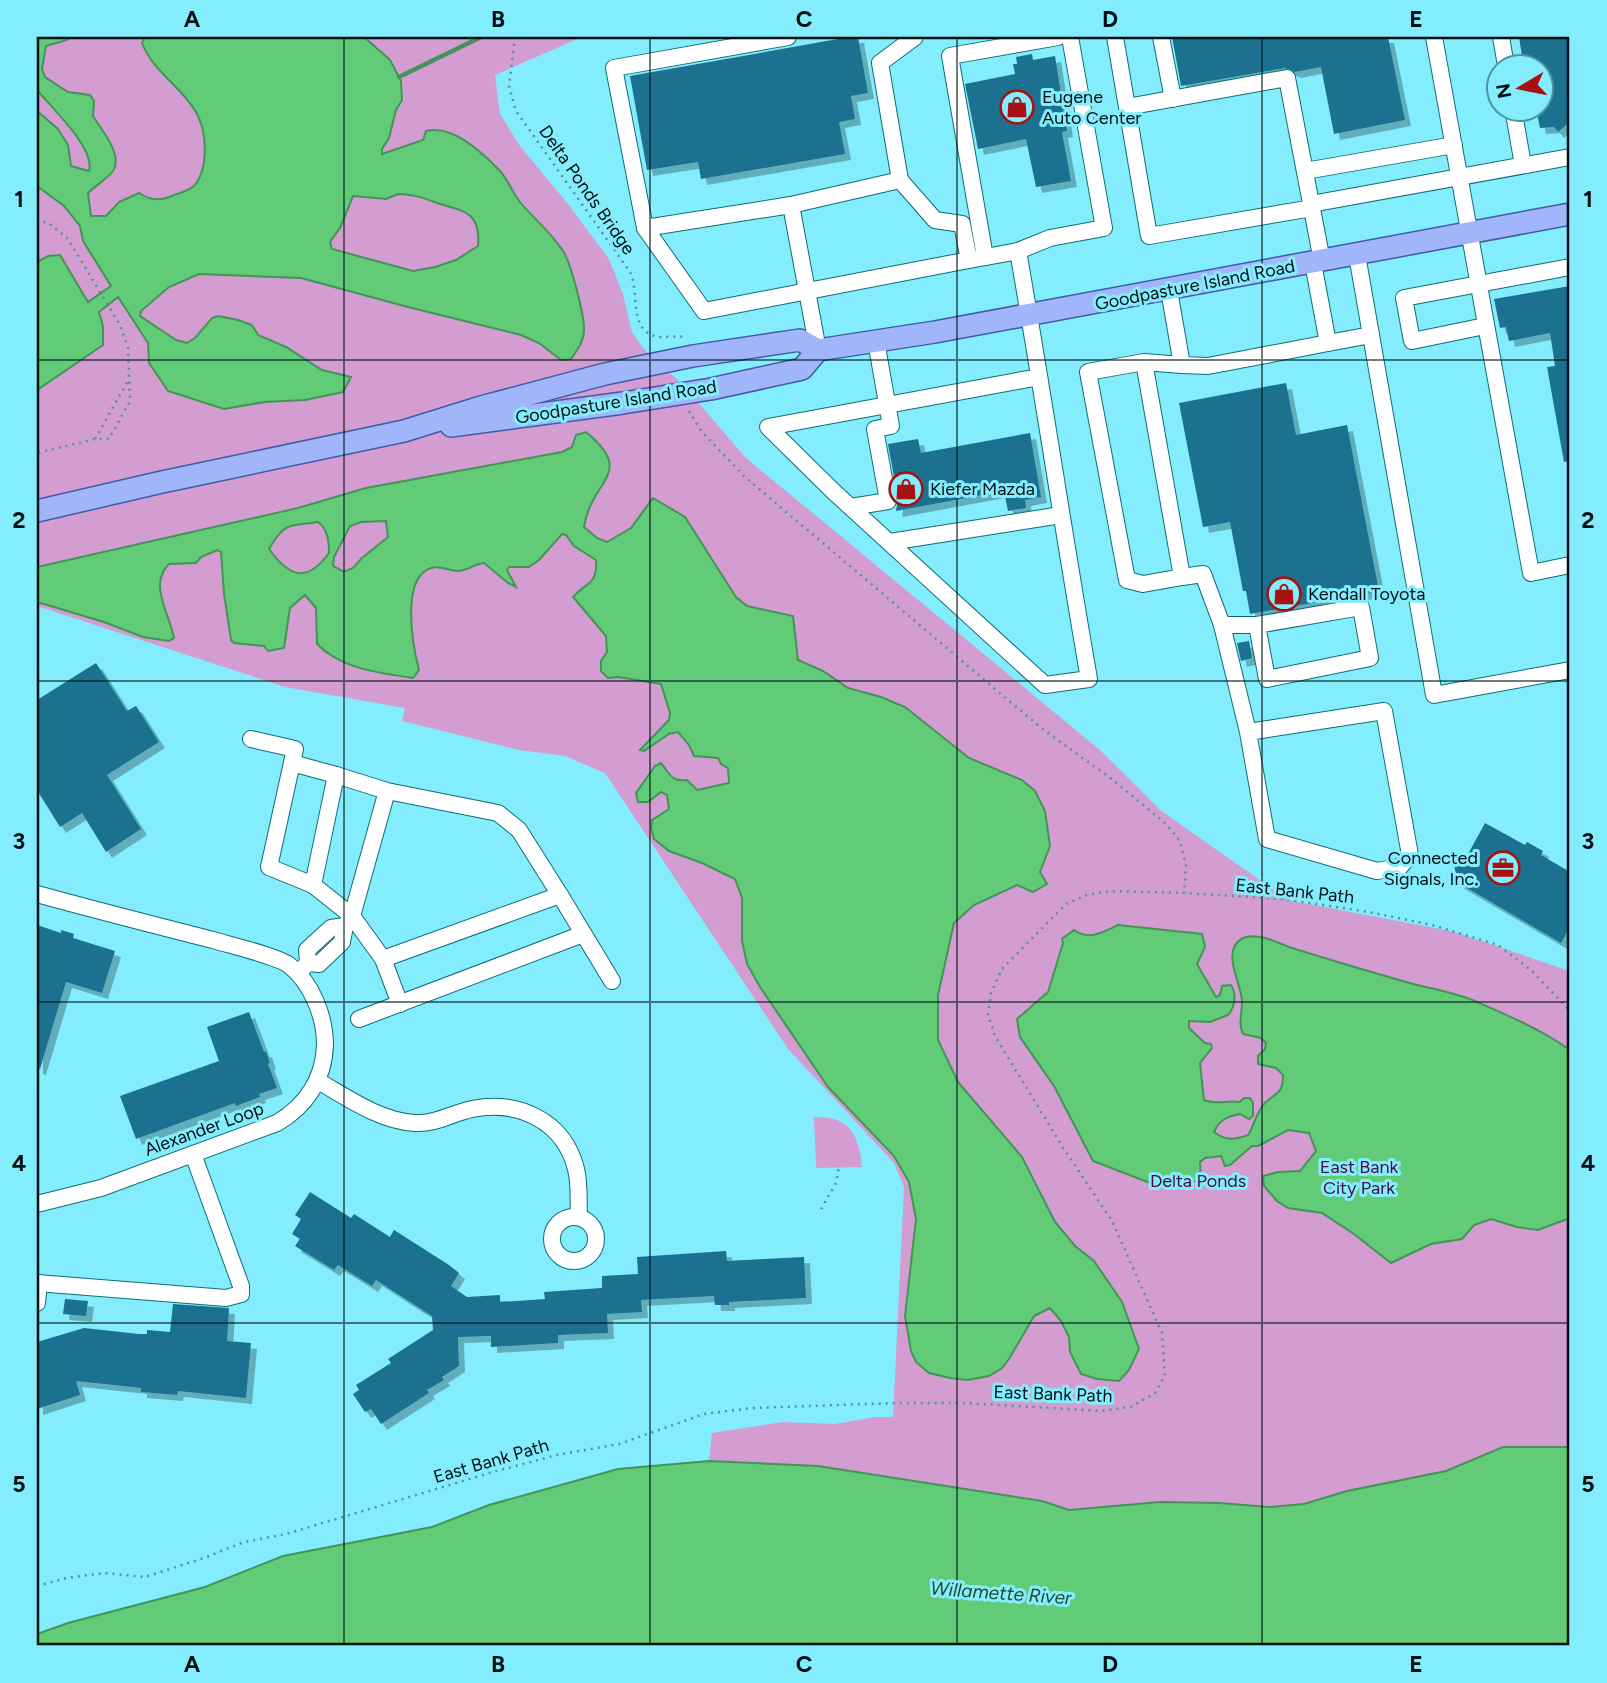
<svg xmlns="http://www.w3.org/2000/svg" width="1607" height="1683" viewBox="0 0 1607 1683" font-family="Figtree,sans-serif">
	<defs>
		<filter id="shadow"><feDropShadow dx="6" dy="6" stdDeviation="0" flood-color="#0004"/></filter>
	</defs>
	<rect width="100%" height="100%" fill="#84edfd"/>
	<g fill="#d39dd1">
		<path d="M37,37H582L495,75L500,114L520,146L568,204L609,259L623,294L632,332L642,347L683,385L746,458L1100,750L1160,810L1288,900L1455,932L1570,971V1447L1347,1491L1304,1504L1269,1507L1219,1503L1160,1502L1069,1510L1042,1501L818,1466L709,1461L712,1433L783,1422L835,1424L875,1417H893L904,1187L894,1163L788,1049L605,773L565,756L519,750L402,721L405,708L285,687L37,606Z"/>
		<path d="M814,1117C849,1116 859,1134 862,1167L816,1168Z"/>
	</g>
	<g fill="#62cb77" stroke="#459359" stroke-width="2" fill-rule="evenodd">
		<path d="M37,37H69L67,40L46,46L42,69L45,77L68,92L90,95L94,101L93,116C100,128 124,155 113,171C107,179 95,186 88,193L91,216H106L119,202L139,193C151,201 161,201 174,195C180,193 190,190 194,186C209,168 207,131 196,112C181,86 154,73 142,43L145,37H364L390,60L401,81L402,100L396,110L389,138L382,149V154L423,140L426,131C452,124 482,152 499,170C508,179 512,192 520,202C534,219 551,232 563,251C571,263 584,314 584,329C584,341 578,349 571,359L561,360L539,343L521,335L408,307L301,278L199,274L169,287L141,311L140,316L176,340L187,343L195,338L212,318L218,316L238,320L252,325L258,335L286,347L322,370L351,377L343,392L305,400L265,402L224,409L168,391L149,363L148,343L118,297L99,312L103,326V345L37,390V262L48,256L60,255L88,302L111,286L83,241L80,226L64,206L37,186V111L58,129L68,145L71,166L89,171C96,149 51,107 37,90ZM398,194C413,194 424,198 437,203C464,211 481,212 478,246L456,260L435,267L413,271L332,249L330,242L340,228L353,196L386,199Z"/>
		<path d="M586,432C637,474 591,479 584,527L597,538L607,542L631,528L653,498L685,517L736,597L747,606L793,616L798,660L823,671L848,688L881,697L905,707L969,758L1022,780L1035,791L1045,811L1050,846L1040,872L1047,884L1033,892L1017,885L974,905L954,923L938,995V1040L958,1082L1022,1157L1055,1222L1075,1246L1094,1261L1122,1302L1139,1349L1129,1370L1119,1381L1097,1379L1081,1374L1070,1352L1069,1337L1061,1321L1050,1308L1034,1316L1009,1359L1002,1368L989,1376L968,1380L950,1378L929,1373L916,1362L911,1351L905,1316L916,1219L909,1182L894,1156L828,1087L760,987L747,964L742,941V898L735,879L702,863L669,851L654,839L651,828L652,820L669,809L667,795L661,792L648,802H638L636,793L655,766L661,763C670,774 671,782 687,780L697,790L729,783L728,768L721,764L718,758L694,756L689,745L678,732L669,734L644,751L640,750L669,720L670,713L661,684L618,677L608,678L601,671V661L607,652L606,636L573,597C586,582 598,585 596,560L574,546L566,535L562,534L539,560L529,567H509L507,570L516,587L508,583L484,563C474,564 467,571 458,571C449,571 439,565 431,568C400,578 413,647 419,670L413,678C380,673 341,669 317,644L316,608L305,595L290,608L284,648L268,651L264,646L234,643L231,640L224,594L221,552L217,550L201,557L196,563L169,564C148,584 170,615 174,638L169,641L143,637L104,622L37,602V567L298,508L366,488L562,452L572,447L576,435ZM386,521L388,537L362,558L353,568L344,572L333,566L334,557L350,526L361,522ZM318,522C328,529 329,542 329,553C307,583 290,578 269,549C286,520 289,527 318,522Z"/>
		<path d="M1118,925L1202,934L1205,947L1197,964L1216,997L1220,995L1222,986L1231,985C1237,994 1235,1007 1228,1015L1210,1022L1189,1021V1028L1205,1043L1211,1044L1212,1048L1200,1063L1204,1100C1216,1105 1227,1100 1240,1102L1244,1098H1250L1253,1103V1116L1249,1119L1240,1114C1228,1116 1219,1120 1214,1132C1226,1141 1234,1140 1248,1135C1254,1126 1257,1110 1265,1103C1276,1092 1283,1095 1283,1075L1276,1068L1258,1064V1056L1265,1049L1266,1043L1261,1038L1243,1034C1238,1023 1242,1015 1242,1003C1243,985 1219,951 1243,938C1256,932 1277,942 1289,947C1330,960 1371,972 1413,984C1433,989 1455,993 1475,1001C1507,1015 1542,1030 1570,1050V1218L1538,1230L1517,1227L1491,1219L1474,1225L1462,1239L1431,1244L1391,1263L1354,1234L1322,1213L1288,1208L1277,1201L1264,1186L1263,1176L1278,1172L1300,1171L1316,1151L1309,1133L1288,1130L1258,1146H1252L1230,1165L1225,1166L1221,1156L1205,1158L1200,1162L1201,1180L1173,1186H1158L1093,1161L1054,1086L1020,1037L1017,1019L1048,992L1063,943L1062,939L1074,930C1089,941 1103,932 1118,925Z"/>
		<path d="M1503,1447H1570V1646H37V1634L68,1623L205,1587L283,1556L432,1527L489,1505L618,1469L709,1461L818,1466L1042,1501L1069,1510L1160,1502L1219,1503L1269,1507L1304,1504L1347,1491L1446,1471Z"/>
	</g>
	<g fill="none" stroke-linecap="round" stroke-linejoin="round">
		<path stroke="#459359" stroke-width="4.5" d="M399,77L481,37"/>
	</g>
	<g fill="#1a7191" filter="url(#shadow)">
		<path d="M849,37H858L868,93L851,96L855,119L839,122L845,154L701,179L698,162L647,170L630,76Z"/>
		<path d="M1172,37H1388L1405,120L1334,134L1321,67L1295,72L1285,68L1181,86Z"/>
		<path d="M1519,37H1570V122L1558,132L1554,127L1540,128L1536,108H1541V66H1527L1522,56Z"/>
		<path d="M1032,54L1033,60L1055,56L1067,131L1062,132L1071,181L1036,187L1026,139L978,149L965,84L1015,74L1013,64H1017L1016,57Z"/>
		<path d="M1570,286V461L1564,462L1547,367L1555,366L1550,333L1509,341L1506,327L1500,328L1494,299Z"/>
		<path d="M1286,383L1296,435L1347,425L1379,591L1250,614L1246,591H1243L1230,522L1203,527L1179,403Z"/>
		<path d="M1030,433L1041,497L1025,500L1026,508L1008,511L1004,491L896,511L898,499L888,444L918,439L921,453Z"/>
		<path d="M1249,641L1252,658L1241,661L1237,643Z"/>
		<path d="M96,663L127,711L136,706L159,742L107,775L141,829L106,852L82,813L60,827L37,790V700Z"/>
		<path d="M1485,823L1525,845L1527,842L1543,851L1541,855L1570,872V927L1561,943L1457,882L1453,858L1467,856Z"/>
		<path d="M37,925L61,933V930L74,934L73,938L115,951L102,993L66,982L40,1069L37,1068Z"/>
		<path d="M249,1012L264,1052L266,1051L270,1063L268,1064L277,1088L259,1094L260,1097L236,1106L235,1103L136,1139L120,1096L219,1061L207,1027Z"/>
		<path d="M310,1192L351,1218L354,1214L390,1237L394,1230L449,1265L459,1273L451,1286L467,1297L500,1295V1302L545,1299L544,1292L602,1288V1276L638,1274L637,1257L726,1251L727,1261L804,1257L806,1298L729,1302V1305H715L714,1296L641,1300L642,1312L607,1314L608,1333L558,1335V1343L491,1347V1336L458,1337L459,1366L442,1377L444,1380L427,1390L429,1393L381,1424L371,1409L365,1412L353,1394L359,1390L356,1385L391,1363L388,1359L433,1330L432,1316L376,1280L372,1286L338,1265L334,1270L295,1246L300,1239L292,1234L301,1219L295,1215Z"/>
		<path d="M65,1299L88,1301L86,1316L63,1314Z"/>
		<path d="M173,1304L229,1308L227,1341L251,1343L246,1398L178,1391L177,1395L141,1392V1388L76,1381L80,1395L37,1409V1342L84,1328L139,1334H147V1330L170,1332Z"/>
	</g>
	<g fill="none" stroke-linecap="round" stroke-linejoin="round">
		<defs>
			<g id="minor">
				<path d="M788,37L614,68L645,228L791,205"/>
				<path d="M1115,37L1127,107"/>
				<path d="M1161,37L1173,99"/>
				<path d="M1434,37L1531,573L1570,565"/>
				<path d="M1501,37L1506,66"/>
				<path d="M1513,108L1523,165"/>
				<path d="M1305,171L1454,145"/>
				<path d="M1311,204L1570,157"/>
				<path d="M1312,208L1149,236L1127,107L1287,78L1322,261"/>
				<path d="M645,228L704,311L969,260L962,224L935,220L900,180"/>
				<path d="M1018,251L1050,238L1104,228L1070,37"/>
				<path d="M1357,255L1434,695L1570,670"/>
				<path d="M985,257L950,56L1058,37"/>
				<path d="M969,260L1018,251C1043,393 1064,536 1089,679L1045,685L834,492L768,427L1039,377"/>
				<path d="M1169,290L1182,365L1208,366L1328,343L1313,263"/>
				<path d="M1485,326L1412,341L1404,298L1570,267"/>
				<path d="M1328,343L1371,335"/>
				<path d="M818,350L791,205L900,180L880,63L915,37"/>
				<path d="M1144,362L1182,577L1143,584L1127,580L1088,372L1144,362L1182,365"/>
				<path d="M851,507L888,501L875,429L891,426L876,341"/>
				<path d="M890,542L1061,515"/>
				<path d="M1182,577L1203,574L1222,625L1248,732L1384,711L1410,855L1400,867L1377,871L1267,839L1248,732"/>
				<path d="M1222,625H1257L1361,607L1370,658L1267,679L1257,625"/>
				<path d="M251,739L295,749L269,867L313,885"/>
				<path d="M292,763L336,775"/>
				<path d="M37,894C95,910 154,925 213,940C229,945 277,956 289,965C312,983 325,1017 325,1045C324,1079 306,1106 277,1123L101,1188L37,1204"/>
				<path d="M560,895L612,981"/>
				<path d="M383,959L560,895L519,830L498,813L387,791L336,775L313,885L352,916L387,791"/>
				<path d="M308,963L319,964L342,942L345,926L352,916L383,959L400,1004"/>
				<path d="M300,971L308,963L307,950L331,928L345,926"/>
				<path d="M359,1019L583,934"/>
				<path d="M318,1081C348,1098 380,1121 415,1123C436,1124 453,1113 472,1109C519,1100 564,1121 576,1169C580,1185 578,1202 579,1217"/>
				<circle cx="574" cy="1239" r="22"/>
				<path d="M37,1283L226,1298L241,1294V1286L193,1154"/>
				<path d="M37,1303L39,1283"/>
			</g>
			<g id="major">
				<path d="M451,426L623,403L711,389L802,369L818,350"/>
				<path d="M37,511L162,482L404,431L481,407L605,374L693,356L800,340L818,350L935,332L1570,214"/>
			</g>
		</defs>
		<use href="#minor" stroke="#0e6c77" stroke-width="18"/>
		<use href="#major" stroke="#3f5ba7" stroke-width="24"/>
		<g stroke="#4e939e" stroke-width="2.5" stroke-dasharray="2 5" stroke-linecap="butt">
			<path d="M515,37L509,86L516,111L630,272C640,292 628,327 654,336C665,339 677,334 687,338"/>
			<path d="M37,219L50,224L68,239L120,325L128,348L130,401L109,439H95L37,453"/>
			<path d="M689,411L702,432L745,477L1040,727L1113,780L1164,822L1180,841L1186,865L1184,893"/>
			<path d="M95,439L129,379"/>
			<path d="M821,1209L836,1183L839,1167"/>
			<path d="M37,1586L67,1578L104,1573L145,1577L204,1558L244,1542L286,1534L493,1472L557,1455L619,1444L704,1414L752,1408L897,1403H966L1101,1411L1131,1407L1155,1393L1165,1376L1162,1333L1112,1221L1062,1146L995,1036L988,1015L991,993L1002,969L1066,904L1087,895L1110,891L1184,893L1284,899L1369,912L1432,925L1498,945L1532,971L1570,1011"/>
		</g>
		<use href="#minor" stroke="#fff" stroke-width="16"/>
		<use href="#major" stroke="#a0b5fa" stroke-width="21"/>
	</g>
	<path fill="none" stroke="#001013" stroke-width="2" stroke-opacity="0.55" d="M344,37V1646M650,37V1646M957,37V1646M1262,37V1646M37,360H1570M37,681H1570M37,1002H1570M37,1323H1570"/>
	<defs>
		<symbol id="shop-ring" viewBox="-11 -11 22 22"><circle r="9.5" fill="#84edfd" stroke="#a61111" stroke-width="1.5"/><path d="M-5-2.5h2.3a2.7 3.5 0 0 1 5.4 0H5L5.5 6h-11ZM-1.5-2.5h3a1.5 2.3 0 0 0-3 0Z" fill="#a61111"/></symbol>
		<symbol id="office-ring" viewBox="-11 -11 22 22"><circle r="9.5" fill="#84edfd" stroke="#a61111" stroke-width="1.5"/><path d="M-6-3h4V-5.5h4V-3h4V5H-6ZM-1-4.5V-3h2v-1.5ZM-6 0V1H6V0Z" fill="#a61111"/></symbol>
	</defs>
	<g fill-rule="evenodd">
		<use href="#shop-ring" x="998" y="88" width="38" height="38"/>
		<use href="#shop-ring" x="887" y="470" width="38" height="38"/>
		<use href="#shop-ring" x="1265" y="575" width="38" height="38"/>
		<use href="#office-ring" x="1484" y="849" width="38" height="38"/>
	</g>
	<g text-anchor="middle" dominant-baseline="central" stroke-width="6" stroke-linejoin="round" paint-order="stroke">
		<g font-size="18" fill="#001013" stroke="#84edfd" text-anchor="start">
			<text x="1042" y="97">Eugene<tspan x="1042" dy="21">Auto Center</tspan></text>
			<text x="930" y="489">Kiefer Mazda</text>
			<text x="1308" y="594">Kendall Toyota</text>
			<text x="1478" y="858" text-anchor="end">Connected<tspan x="1478" dy="21">Signals, Inc.</tspan></text>
		</g>
		<g font-size="18" fill="#001013" stroke="#84edfd">
			<text transform="translate(587 190) rotate(55)">Delta Ponds Bridge</text>
			<text transform="translate(1195 285) rotate(-11)">Goodpasture Island Road</text>
			<text transform="translate(616 402) rotate(-9)">Goodpasture Island Road</text>
			<text transform="translate(1295 891) rotate(6)">East Bank Path</text>
			<text transform="translate(204 1129) rotate(-20)">Alexander Loop</text>
			<text transform="translate(1053 1394) rotate(2)">East Bank Path</text>
			<text transform="translate(491 1461) rotate(-16)">East Bank Path</text>
		</g>
		<g font-size="18" fill="#440c43" stroke="#84edfd">
			<text x="1359" y="1167">East Bank<tspan x="1359" dy="21">City Park</tspan></text>
			<text x="1198" y="1181">Delta Ponds</text>
		</g>
		<g font-size="19" font-style="italic" fill="#1f4827" stroke="#84edfd">
			<text transform="translate(1001 1593) rotate(4)">Willamette River</text>
		</g>
	</g>
	<rect width="1607" height="1683" fill="none" stroke="#84edfd" stroke-width="77"/>
	<g transform="translate(1520 88) rotate(260)"><circle r="33" fill="#84edfd" stroke="#4f959f" stroke-width="2"/>
	<path d="M0-5L12 26L0 18L-12 26Z" fill="#a61111"/>
	<text y="-10" font-size="19" font-weight="bold" text-anchor="middle" fill="#001013">N</text>
	</g>
	<rect x="38" y="38" width="1530" height="1606" fill="none" stroke="#001013" stroke-width="2.5"/>
	<g font-size="23" text-anchor="middle" font-weight="bold" fill="#001013">
		<text x="192" y="27">A</text>
		<text x="498" y="27">B</text>
		<text x="804" y="27">C</text>
		<text x="1110" y="27">D</text>
		<text x="1416" y="27">E</text>
		<text x="19" y="207">1</text>
		<text x="1588" y="207">1</text>
		<text x="19" y="528">2</text>
		<text x="1588" y="528">2</text>
		<text x="19" y="849">3</text>
		<text x="1588" y="849">3</text>
		<text x="19" y="1171">4</text>
		<text x="1588" y="1171">4</text>
		<text x="19" y="1492">5</text>
		<text x="1588" y="1492">5</text>
		<text x="192" y="1672">A</text>
		<text x="498" y="1672">B</text>
		<text x="804" y="1672">C</text>
		<text x="1110" y="1672">D</text>
		<text x="1416" y="1672">E</text>
	</g>
</svg>
